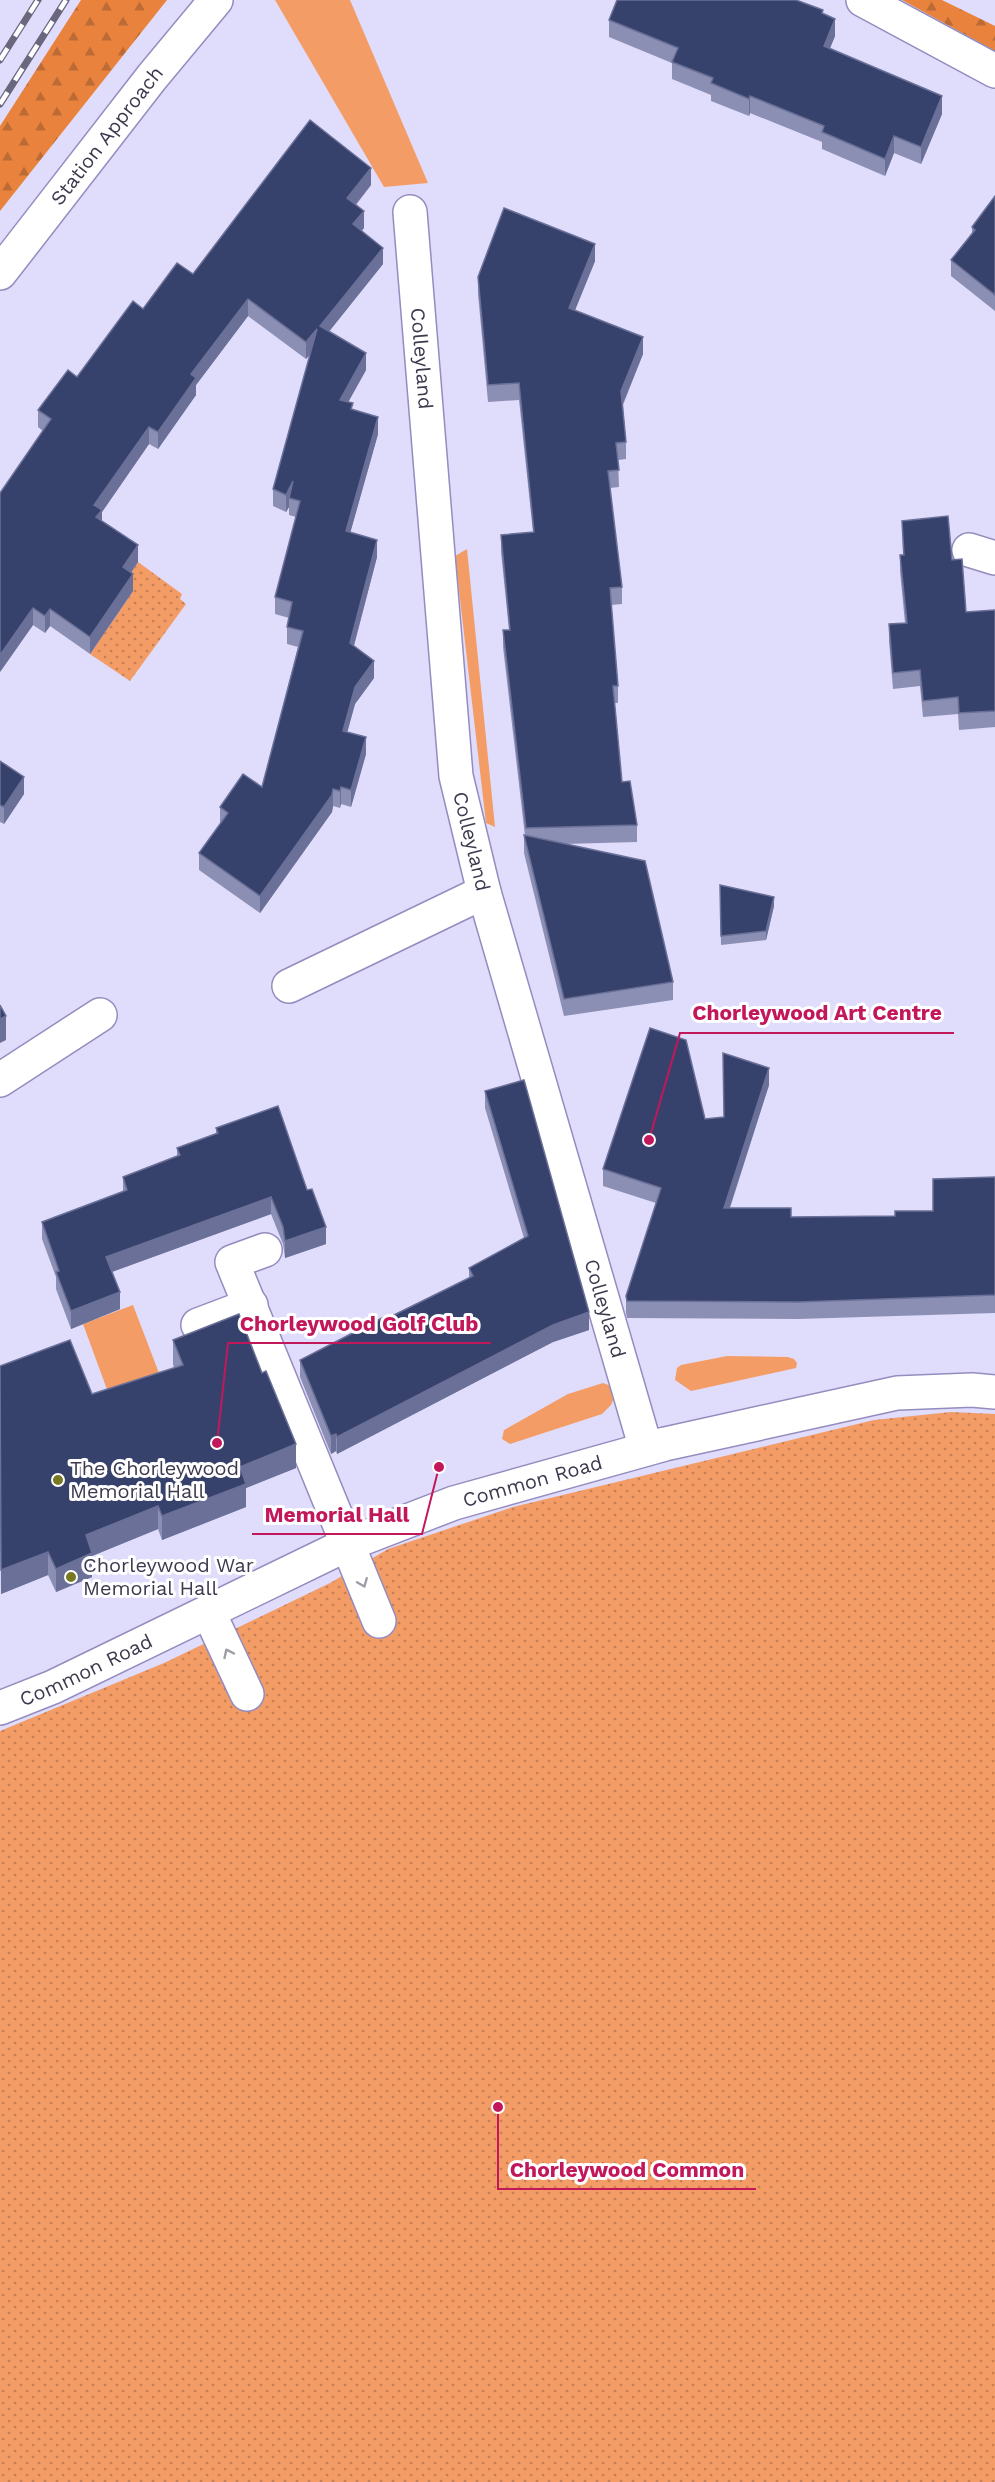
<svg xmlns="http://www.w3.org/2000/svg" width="995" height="2482" viewBox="0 0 995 2482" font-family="'Work Sans',sans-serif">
	<defs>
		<pattern id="forest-firs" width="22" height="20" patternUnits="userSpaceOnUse" patternTransform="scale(1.5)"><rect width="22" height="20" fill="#e8823d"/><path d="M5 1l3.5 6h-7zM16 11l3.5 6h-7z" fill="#bd6b35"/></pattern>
		<pattern id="park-dots" width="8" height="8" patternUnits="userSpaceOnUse" patternTransform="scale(1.5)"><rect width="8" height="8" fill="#f49c66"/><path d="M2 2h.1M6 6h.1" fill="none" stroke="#c78056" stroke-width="1.8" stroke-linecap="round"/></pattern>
	</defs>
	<rect width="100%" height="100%" fill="#e0dcfc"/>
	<g fill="#f49c66">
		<path d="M275,0H350L428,183L384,187Z"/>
		<path d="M467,549L495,827L486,823L455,556Z"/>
		<path d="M133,1305L167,1394L116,1414L83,1324Z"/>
		<path d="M727,1356L788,1357L794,1359L797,1363L796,1368L691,1391L675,1380L677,1368L681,1365Z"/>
		<path d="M603,1383L611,1386L615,1395L611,1405L602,1414L510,1444L502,1439L504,1430L568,1394Z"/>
	</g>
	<g fill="url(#forest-firs)">
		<path d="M81,0H167L0,211V126Z"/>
		<path d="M902,0H942L995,26V51Z"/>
	</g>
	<g fill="url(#park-dots)">
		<path d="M138,562L182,594L180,599L186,604L130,681L90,654L133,591L123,584Z"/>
		<path d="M951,1412L995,1414V2482H0V1731L164,1663L330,1583L388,1549L513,1507L874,1420Z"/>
	</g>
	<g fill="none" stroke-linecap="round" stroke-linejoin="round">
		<defs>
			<g id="minor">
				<path d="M863,0L995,71"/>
				<path id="s1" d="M410,212L456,776L484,892L646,1449"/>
				<path id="s2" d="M0,273L152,77L216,0"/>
				<path d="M969,550L995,558"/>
				<path d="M289,986L484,892"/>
				<path d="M0,1080L100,1015"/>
				<path d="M265,1250L232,1262L379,1621"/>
				<path d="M198,1325L251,1305"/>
				<path d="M209,1613L247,1694"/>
				<path id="s3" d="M0,1708L53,1687L348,1544L454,1503L665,1444L897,1393L972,1390L995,1392"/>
			</g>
		</defs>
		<use href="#minor" stroke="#948cbe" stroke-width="36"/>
		<use href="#minor" stroke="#fff" stroke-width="33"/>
		<defs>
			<g id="rail">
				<path d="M0,60L38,0"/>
				<path d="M0,104L66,0"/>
			</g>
		</defs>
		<use href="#rail" stroke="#69667e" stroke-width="7"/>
		<use href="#rail" stroke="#fff" stroke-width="4.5" stroke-dasharray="14" stroke-linecap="butt"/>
	</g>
	<g fill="#8c8fb4">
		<path d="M823,14L835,36L830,48L942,114L921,164L894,153L885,176L822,149V142L750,113L749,116L711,101V95L672,79V63L609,37V20Z"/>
		<path d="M371,185L356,205L364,228L362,230L383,264L329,331L366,370L348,402L353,410L378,434L350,533L377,557L354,646L374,678L355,704L347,732L366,754L351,807L341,804L340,808L333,806L332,812L260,913L199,870V853L220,824V807L262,787L298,647L287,644V627L289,618L275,614V597L296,517L289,515V507L286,512L273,506V489L310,355L306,359L248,316L196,385V395L158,449L149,444L102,512V521L138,562L131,573L133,591L90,654L50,626L45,633L33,625L0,672L43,431L38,427V410L77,377L143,309L193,274Z"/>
		<path d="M995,196V311L951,276V260L972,234V227Z"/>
		<path d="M595,261L575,310L643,354L623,405L626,442V459L618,460L619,487L610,488L622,587V604L611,605L618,686V703H614L622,782L637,825V842L564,844L673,982V1000L564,1016L524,853V835L525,836L503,647V630H509L501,552V535L533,532L519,400L488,402L478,294V277Z"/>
		<path d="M902,521L952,560L966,612L995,610V727L959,730L958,714L923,717L920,686L893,689L889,641V624L905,623L900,571V555H903Z"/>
		<path d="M0,761L24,794L4,824L0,822Z"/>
		<path d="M720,885L774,906L766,940L721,945Z"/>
		<path d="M769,1085L730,1208L791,1217L895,1216L933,1211L995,1177V1313L798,1319L627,1318L626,1313V1296L656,1203L603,1186V1169L705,1119L724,1117Z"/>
		<path d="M485,1091L589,1330L553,1342L337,1454L336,1451L331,1454L300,1377V1360L469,1278V1268L524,1238L485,1108Z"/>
		<path d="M216,1128L326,1244L285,1258L283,1244L271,1214L112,1272L120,1309L71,1329L56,1289V1277L42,1239V1222L123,1192V1177L177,1156V1148L216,1134Z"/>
		<path d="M173,1340L296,1468L246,1488V1507L162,1540L158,1529L92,1556V1577L56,1592L48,1575L1,1594L0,1366L92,1394L174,1368L173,1364Z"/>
	</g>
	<g fill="#6a7097">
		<path d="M835,19V36L824,63V46Z"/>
		<path d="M750,96V113L749,116V99Z"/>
		<path d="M942,96V114L921,164V147Z"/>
		<path d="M894,136V153L885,176V159Z"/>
		<path d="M371,168V185L347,215V198Z"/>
		<path d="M364,211V228L353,241V224Z"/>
		<path d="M595,244V261L569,325V308Z"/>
		<path d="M383,248V264L320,343V326Z"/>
		<path d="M248,299V316L196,385V395L158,449V432L191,374Z"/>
		<path d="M317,329V346L306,359V342Z"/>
		<path d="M643,337V354L621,408V391Z"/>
		<path d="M366,353V370L340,417V400Z"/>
		<path d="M378,417V434L346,548V531Z"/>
		<path d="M149,427V444L102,512V527L96,534L94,505Z"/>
		<path d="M293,481L289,498V507L286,512V495Z"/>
		<path d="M377,540V557L350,660V643Z"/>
		<path d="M138,545V562L123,584V567Z"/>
		<path d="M133,574V591L90,654V637Z"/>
		<path d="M33,608V625L0,672V655Z"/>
		<path d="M50,609V626L45,633V616Z"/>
		<path d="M374,661V678L355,704L343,748V731L355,687Z"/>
		<path d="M366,737V754L351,807V790Z"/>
		<path d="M24,777V794L4,824V807Z"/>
		<path d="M341,787V804L340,808V791Z"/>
		<path d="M333,789V806L332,812L260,913V896Z"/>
		<path d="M774,897V906L766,940V931Z"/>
		<path d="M6,1016V1040L0,1043V1019Z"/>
		<path d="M769,1068V1085L724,1225V1208Z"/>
		<path d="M271,1197V1214L106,1274V1257Z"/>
		<path d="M326,1227V1244L285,1258V1241Z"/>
		<path d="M120,1292V1309L71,1329V1311Z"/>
		<path d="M589,1312V1330L553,1342L337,1454V1437L553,1325Z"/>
		<path d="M336,1434V1451L331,1454V1436Z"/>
		<path d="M296,1444V1468L246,1488V1507L162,1540V1516L240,1467Z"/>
		<path d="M158,1506V1529L92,1556V1577L56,1592V1569L86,1535Z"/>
		<path d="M48,1552V1575L1,1594V1570Z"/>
	</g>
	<g fill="#37426c" stroke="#6a7097" stroke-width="1.5">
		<path d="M617,0H796L823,10L822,13L835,19L824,46L942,96L921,147L894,136L885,159L822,132L824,126L750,96L749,99L711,83L713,78L672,62L678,48L609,20Z"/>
		<path d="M310,120L371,168L347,198L364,211L353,224L383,248L320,326L366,353L340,400L353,403L351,409L378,417L346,531L377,540L350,643L374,661L355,687L343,731L366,737L351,790L341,787L340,791L333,789L332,795L260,896L199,853L228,813L220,807L243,774L262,787L303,631L287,627L292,602L275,597L300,501L289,498L293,481L286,495L273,489L317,329L306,342L248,299L191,374L196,378L158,432L149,427L94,505L102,510L96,517L138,545L123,567L133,574L90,637L50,609L45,616L33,608L0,655V493L51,419L38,410L68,370L77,377L133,301L143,309L177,263L193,274Z"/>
		<path d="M995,196V295L951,260L975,230L972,227Z"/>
		<path d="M504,208L595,244L569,308L643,337L621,391L626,442L616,443L619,470L608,471L622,587L610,588L618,686H613L622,782L630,781L637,825L526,828L503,630H510L501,535L534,532L519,383L488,385L478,277Z"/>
		<path d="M948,516L952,560L962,559L966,612L995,610V711L959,713L958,697L923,701L920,670L893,673L889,624L907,623L900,555H904L902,521Z"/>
		<path d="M0,761L24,777L4,807L0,805Z"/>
		<path d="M524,835L645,861L673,982L564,999Z"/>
		<path d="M720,885L774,897L766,931L721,936Z"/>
		<path d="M0,1005L6,1016L0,1019Z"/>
		<path d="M650,1028L686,1040L705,1119L724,1117L723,1053L769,1068L724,1208H791V1217L895,1216V1211H933V1179L995,1177V1295L798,1302L627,1301L626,1296L661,1188L603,1169Z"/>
		<path d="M524,1080L589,1312L553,1325L337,1437L336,1434L331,1436L300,1360L384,1317L386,1319L473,1276L469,1268L528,1236L485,1091Z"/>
		<path d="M278,1106L307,1190L312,1189L326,1227L285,1241L283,1227L271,1197L106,1257L120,1292L71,1311L56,1272L59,1271L42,1222L127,1190L123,1177L180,1155L177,1148L218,1133L216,1128Z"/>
		<path d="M239,1314L262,1373L266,1371L296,1444L240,1467L246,1484L162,1516L158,1506L86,1535L92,1553L56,1569L48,1552L1,1570L0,1366L70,1340L92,1394L183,1365L173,1340Z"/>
	</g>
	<defs><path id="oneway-chevron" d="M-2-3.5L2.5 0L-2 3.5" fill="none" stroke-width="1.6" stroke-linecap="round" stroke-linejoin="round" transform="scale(1.5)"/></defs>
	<g stroke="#9e9ca6">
		<use href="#oneway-chevron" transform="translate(363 1583) rotate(68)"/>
		<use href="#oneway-chevron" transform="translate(228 1653) rotate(-115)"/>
	</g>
	<g fill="#777a23" stroke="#fff" stroke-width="2">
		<circle cx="58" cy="1480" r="6"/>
		<circle cx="71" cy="1577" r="6"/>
	</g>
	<g text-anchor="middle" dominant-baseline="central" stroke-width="6" stroke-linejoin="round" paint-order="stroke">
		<g font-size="20" fill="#3c394e" stroke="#fff">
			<text stroke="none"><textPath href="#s2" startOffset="174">Station Approach</textPath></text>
			<text stroke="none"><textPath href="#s1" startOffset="147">Colleyland</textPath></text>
			<text stroke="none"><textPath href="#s1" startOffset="633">Colleyland</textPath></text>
			<text stroke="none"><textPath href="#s1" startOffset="1119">Colleyland</textPath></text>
			<text stroke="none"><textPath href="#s3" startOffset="580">Common Road</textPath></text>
			<text stroke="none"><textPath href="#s3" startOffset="94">Common Road</textPath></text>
		</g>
		<g font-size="20" fill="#3c394e" stroke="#fff" text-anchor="start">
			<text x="70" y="1468">The Chorleywood<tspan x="70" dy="23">Memorial Hall</tspan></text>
			<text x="83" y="1565">Chorleywood War<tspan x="83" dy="23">Memorial Hall</tspan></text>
		</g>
	</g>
	<path fill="none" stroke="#c2185b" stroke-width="2" d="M649 1140L680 1033H954M217 1443L228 1343H491M439 1467L422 1534H252M498 2107L498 2189H756"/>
	<g fill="#c2185b" stroke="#fff" stroke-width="2">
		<circle cx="649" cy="1140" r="6"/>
		<circle cx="217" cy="1443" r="6"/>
		<circle cx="439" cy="1467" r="6"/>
		<circle cx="498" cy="2107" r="6"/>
	</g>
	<g font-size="21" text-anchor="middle" font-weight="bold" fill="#c2185b" stroke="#fff" stroke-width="6" stroke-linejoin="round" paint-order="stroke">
		<text x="817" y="1020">Chorleywood Art Centre</text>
		<text x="359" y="1331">Chorleywood Golf Club</text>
		<text x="337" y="1522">Memorial Hall</text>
		<text x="627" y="2177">Chorleywood Common</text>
	</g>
</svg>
